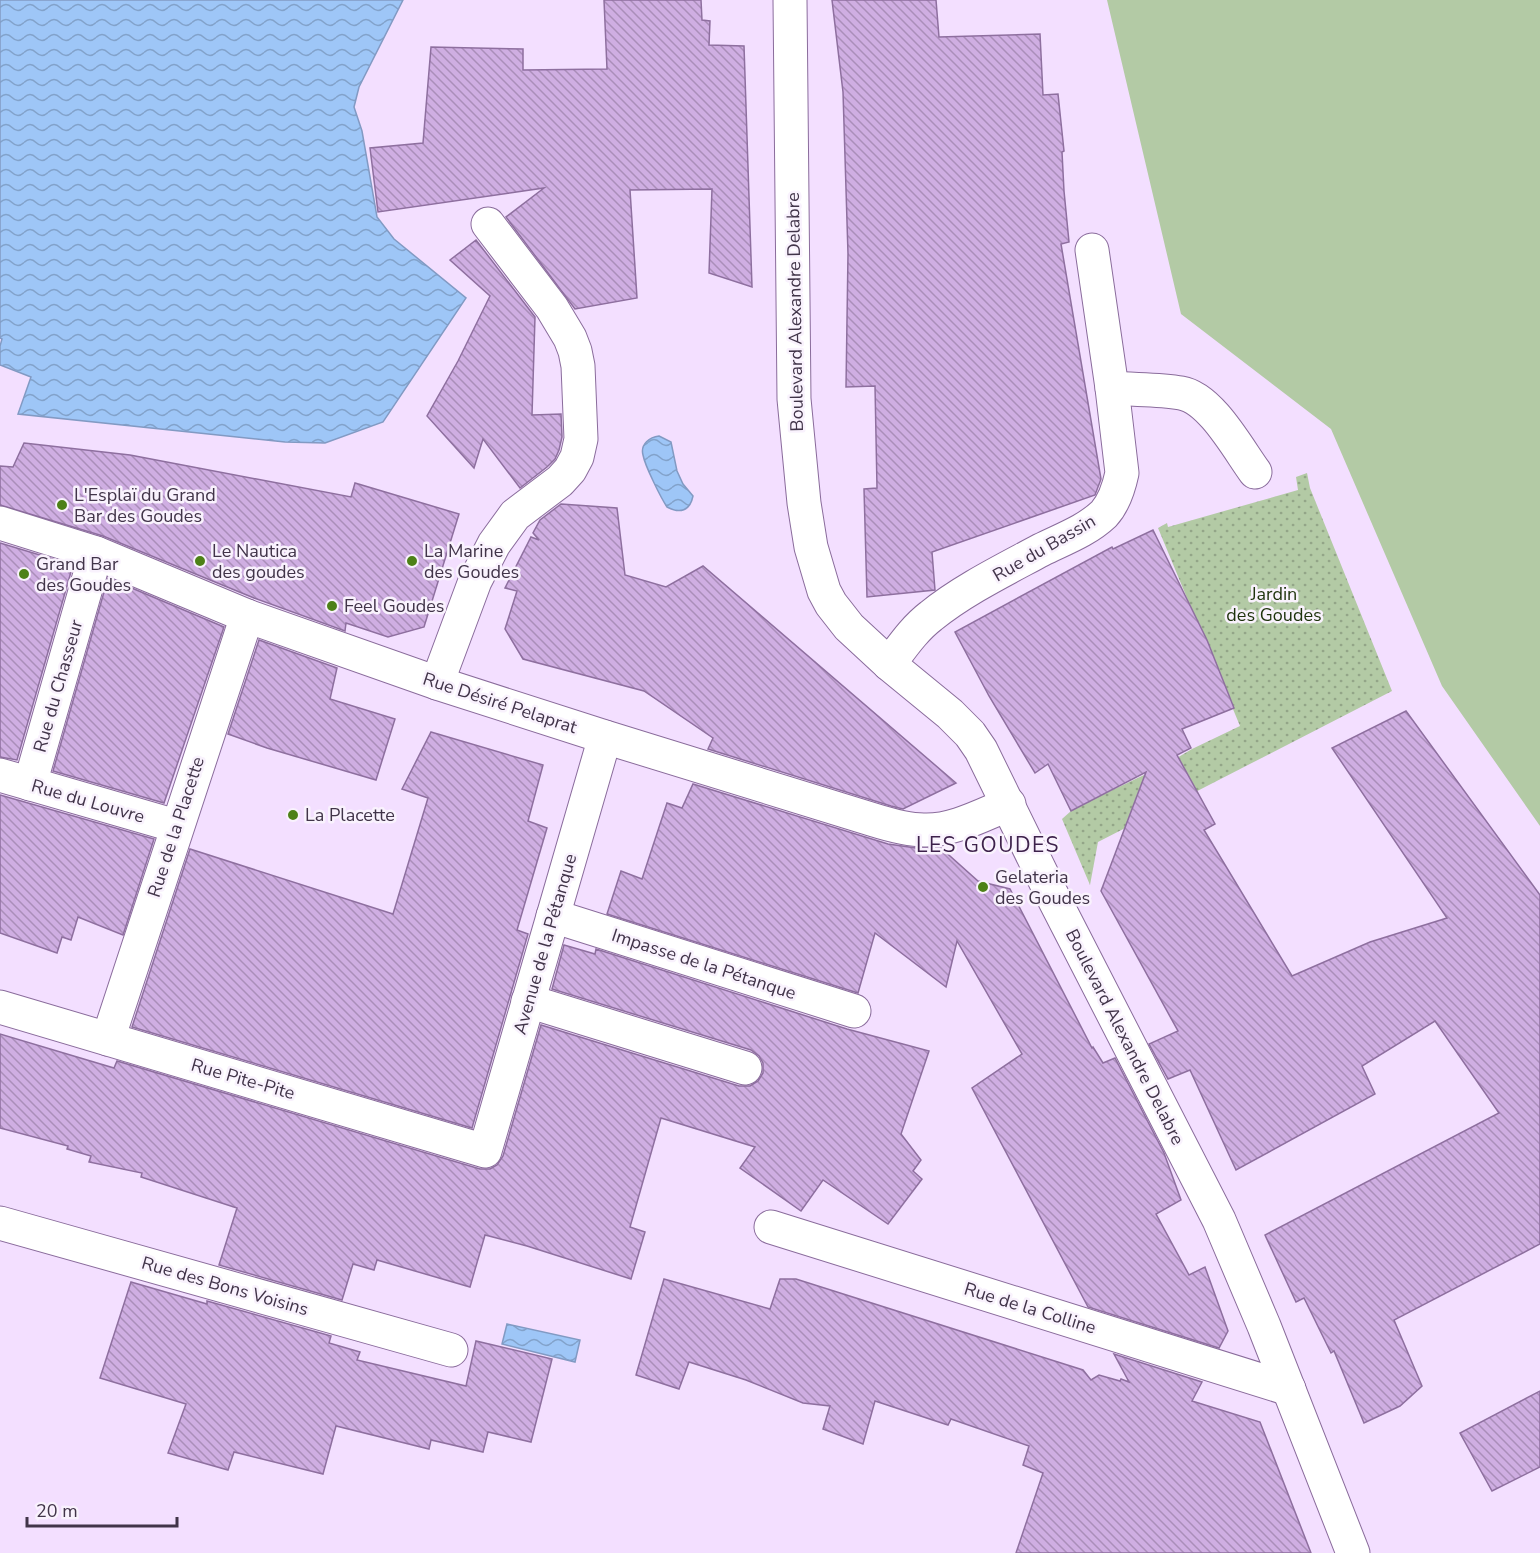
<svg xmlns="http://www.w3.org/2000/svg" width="1540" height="1553" viewBox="0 0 1540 1553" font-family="'Nunito Sans',sans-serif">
	<defs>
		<pattern id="park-dots" width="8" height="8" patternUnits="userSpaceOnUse" patternTransform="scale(1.5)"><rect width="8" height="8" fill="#b3caa5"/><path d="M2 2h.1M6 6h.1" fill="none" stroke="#93a588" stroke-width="1.8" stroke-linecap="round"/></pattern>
		<pattern id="water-waves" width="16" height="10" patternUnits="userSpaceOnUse" patternTransform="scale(1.5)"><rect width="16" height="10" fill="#9ec6f7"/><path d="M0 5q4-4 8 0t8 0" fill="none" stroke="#82a2ca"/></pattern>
		<pattern id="building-back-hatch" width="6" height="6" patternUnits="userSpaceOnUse" patternTransform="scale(1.5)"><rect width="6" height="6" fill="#cfaee2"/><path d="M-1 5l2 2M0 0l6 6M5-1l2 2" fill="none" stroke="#aa8eb9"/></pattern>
	</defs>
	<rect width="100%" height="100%" fill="#f3dfff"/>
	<path fill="#b3caa5" d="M1107,0H1540V826L1442,686L1331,429L1181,314Z"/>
	<path fill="url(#park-dots)" d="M1307,473L1310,488L1392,691L1098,842L1090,885L1062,819L1071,811L1102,795L1165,765L1192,749L1240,726L1158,528L1167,523L1168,527L1298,490L1296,477Z"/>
	<g fill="url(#water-waves)" stroke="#829ac3" stroke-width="1.5">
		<path d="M0,0H403L359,87L354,107L362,131L377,217L394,239L466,298L383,422L325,443L285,442L18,414L31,377L0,365V346L2,339L0,338Z"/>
		<path d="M659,436L671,442L677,471L683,484L693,496C690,511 680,514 667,507C661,498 645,466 643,455C640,444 650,437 659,436Z"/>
		<path d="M507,1324L580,1340L575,1362L502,1344Z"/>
	</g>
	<g fill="url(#building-back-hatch)" stroke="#8e6f9f" stroke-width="1.5">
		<path d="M604,0H701L702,20L710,21L709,45L744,46L752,287L709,273L712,189L630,190L637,298L575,309L506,217L544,188L378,212L370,148L423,143L431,47L523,49V70L607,69Z"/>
		<path d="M832,0H936L939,37L1040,34L1043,95L1058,94L1064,151L1062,152L1064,191L1069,242L1061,244L1101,479L1095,495L932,552L935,590L867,597L864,489L877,488L875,386L846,387L848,254L843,92Z"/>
		<path d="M476,240L535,317L532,415L561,414L562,437L559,450L555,459L547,467L520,488L483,439L474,468L427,416L458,361L490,296L450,260Z"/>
		<path d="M24,443L130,455L351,497L355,483L459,514L424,627L388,637L346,623L345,631L254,598L103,536L0,505V466L13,467Z"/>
		<path d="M561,504L617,508L625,575L666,587L703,566L956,783L903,809L891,806L708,749L713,738L644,691L523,659L505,629L517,591L505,588L531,537L539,540L533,533L540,520Z"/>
		<path d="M1153,530L1207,640L1234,708L1182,729L1191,748L1177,755L1215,824L1204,830L1292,976L1370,942L1447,918L1332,748L1406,711L1540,895V1244L1394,1320L1422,1386L1400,1406L1364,1423L1334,1351L1331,1353L1304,1298L1296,1302L1265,1235L1499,1113L1435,1021L1362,1066L1375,1094L1236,1170L1190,1070L1168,1079L1149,1044L1178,1031L1101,891L1146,772L1071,811L1048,764L1035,773L989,696L955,632L1112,547L1113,549Z"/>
		<path d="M0,543L73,565L17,760L0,757Z"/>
		<path d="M108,578L224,627L164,803L53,771Z"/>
		<path d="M259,640L337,668L330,699L395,719L376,780L267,748L228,734Z"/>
		<path d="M431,732L543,765L528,821L547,828L517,930L528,934L472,1128L132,1027L190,849L393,914L428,798L402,789Z"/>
		<path d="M693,784L888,844L916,848H941L978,881L1010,889L1092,1048L1093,1047L1103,1063L1115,1058L1164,1153L1181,1200L1156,1214L1189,1275L1205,1267L1228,1331L1219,1348L1088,1307L972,1088L1022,1054L957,941L946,987L875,933L858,993L607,914L621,871L642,879L667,803L682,808Z"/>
		<path d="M0,795L154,839L123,935L78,917L71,940L62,937L57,953L0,933Z"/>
		<path d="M564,945L595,954L596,949L847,1029L929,1051L901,1134L921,1160L913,1171L922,1179L888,1224L823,1180L801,1211L740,1168L755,1147L661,1118L630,1227L645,1232L631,1279L527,1246L485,1235L470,1287L377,1260L374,1270L353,1264L342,1300L219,1265L237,1208L141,1177L142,1173L89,1162L91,1156L67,1149L68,1146L0,1128V1034L114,1068L117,1061L480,1169H490L497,1165L503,1156L541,1025L739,1086H750L758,1081L763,1073V1063L759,1056L751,1050L552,989Z"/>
		<path d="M664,1279L770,1309L780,1279H796L1083,1370L1091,1380L1099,1375L1120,1381L1121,1379L1129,1382L1114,1354L1202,1382L1192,1401L1260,1422L1311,1553H1016L1043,1473L1023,1465L1029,1446L951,1419L948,1425L875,1401L863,1444L823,1429L830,1406L803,1403L746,1380L689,1362L679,1389L636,1375Z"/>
		<path d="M131,1282L207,1304V1301L331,1336L329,1343L360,1352L357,1360L466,1386L476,1341L552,1359L531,1442L488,1432L483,1452L431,1440L429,1449L336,1426L323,1474L234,1452L228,1470L168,1453L186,1404L100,1378Z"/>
		<path d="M1540,1391V1467L1492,1491L1460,1433Z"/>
	</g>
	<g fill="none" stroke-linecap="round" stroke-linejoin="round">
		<defs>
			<g id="minor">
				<path d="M790,0L794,399L804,503L811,547L824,591L831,604L849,627L889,664L950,714L970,734L981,750L1051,893L1219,1220L1264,1326L1353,1553"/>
				<path d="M1112,388C1135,390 1159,389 1181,393C1211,398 1238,449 1255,472"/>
				<path d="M0,523L96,553L247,616L437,683L605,737L874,820C890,825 907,830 924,830C953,831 982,815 1009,804"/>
				<path d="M889,664C902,647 914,629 931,616C963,590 1004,570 1041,550C1063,539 1086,531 1104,514C1114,503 1119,487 1122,473L1112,388L1092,250"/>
				<path d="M437,683L475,581L494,544L515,515L560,481L570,470L577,457L581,439L578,366L575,351L570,338L552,308L488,224"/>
				<path d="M0,775L176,826"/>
				<path d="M30,784L96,553"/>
				<path d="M553,916L854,1011"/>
				<path d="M528,1001L745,1068"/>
				<path d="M0,1007L485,1151L605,737"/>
				<path d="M108,1039L247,616"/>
				<path d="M0,1223L451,1350"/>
				<path d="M771,1227L1289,1389"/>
			</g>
		</defs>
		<use href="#minor" stroke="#8a6c9c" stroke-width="35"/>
		<use href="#minor" stroke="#fff" stroke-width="33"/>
	</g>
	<g fill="#4d8117" stroke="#f9f2fd" stroke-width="2">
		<circle cx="62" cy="505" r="6"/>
		<circle cx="200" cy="561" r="6"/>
		<circle cx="412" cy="561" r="6"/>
		<circle cx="24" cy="574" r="6"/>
		<circle cx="332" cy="606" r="6"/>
		<circle cx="293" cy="815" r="6"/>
		<circle cx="983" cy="887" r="6"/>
	</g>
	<g text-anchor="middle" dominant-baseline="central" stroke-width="5" stroke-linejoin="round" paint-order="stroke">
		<g font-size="18" fill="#413449" stroke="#f9f2fd">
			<text transform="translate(795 312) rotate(-91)">Boulevard Alexandre Delabre</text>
			<text transform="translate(1044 548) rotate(-30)">Rue du Bassin</text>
			<text transform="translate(58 686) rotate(-74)">Rue du Chasseur</text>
			<text transform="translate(500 703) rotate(18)">Rue Désiré Pelaprat</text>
			<text transform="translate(88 801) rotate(16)">Rue du Louvre</text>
			<text transform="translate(176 827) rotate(-72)">Rue de la Placette</text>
			<text transform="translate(545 944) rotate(-74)">Avenue de la Pétanque</text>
			<text transform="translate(704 964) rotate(18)">Impasse de la Pétanque</text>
			<text transform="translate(1125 1037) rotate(63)">Boulevard Alexandre Delabre</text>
			<text transform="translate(243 1079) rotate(16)">Rue Pite-Pite</text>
			<text transform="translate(225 1286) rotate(16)">Rue des Bons Voisins</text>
			<text transform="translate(1030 1308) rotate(17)">Rue de la Colline</text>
		</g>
		<g font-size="18" fill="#413449" stroke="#f9f2fd" text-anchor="start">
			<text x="74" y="495">L'Esplaï du Grand<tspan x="74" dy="21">Bar des Goudes</tspan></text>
			<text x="212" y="551">Le Nautica<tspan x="212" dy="21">des goudes</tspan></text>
			<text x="424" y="551">La Marine<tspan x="424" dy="21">des Goudes</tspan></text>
			<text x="36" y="564">Grand Bar<tspan x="36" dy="21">des Goudes</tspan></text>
			<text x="344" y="606">Feel Goudes</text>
			<text x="305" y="815">La Placette</text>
			<text x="995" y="877">Gelateria<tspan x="995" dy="21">des Goudes</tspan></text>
		</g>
		<g font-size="18" fill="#1d320b" stroke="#f9f2fd">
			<text x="1274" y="594">Jardin<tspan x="1274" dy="21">des Goudes</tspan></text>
		</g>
		<g font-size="21" letter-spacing="1.5" fill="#3d214b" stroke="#f9f2fd">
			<text x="988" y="845">LES GOUDES</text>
		</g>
	</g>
	<path d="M27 1517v9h150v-9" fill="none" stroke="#413449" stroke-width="3"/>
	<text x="36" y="1517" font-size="18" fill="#413449" stroke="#f9f2fd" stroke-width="4.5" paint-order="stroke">20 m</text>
</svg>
